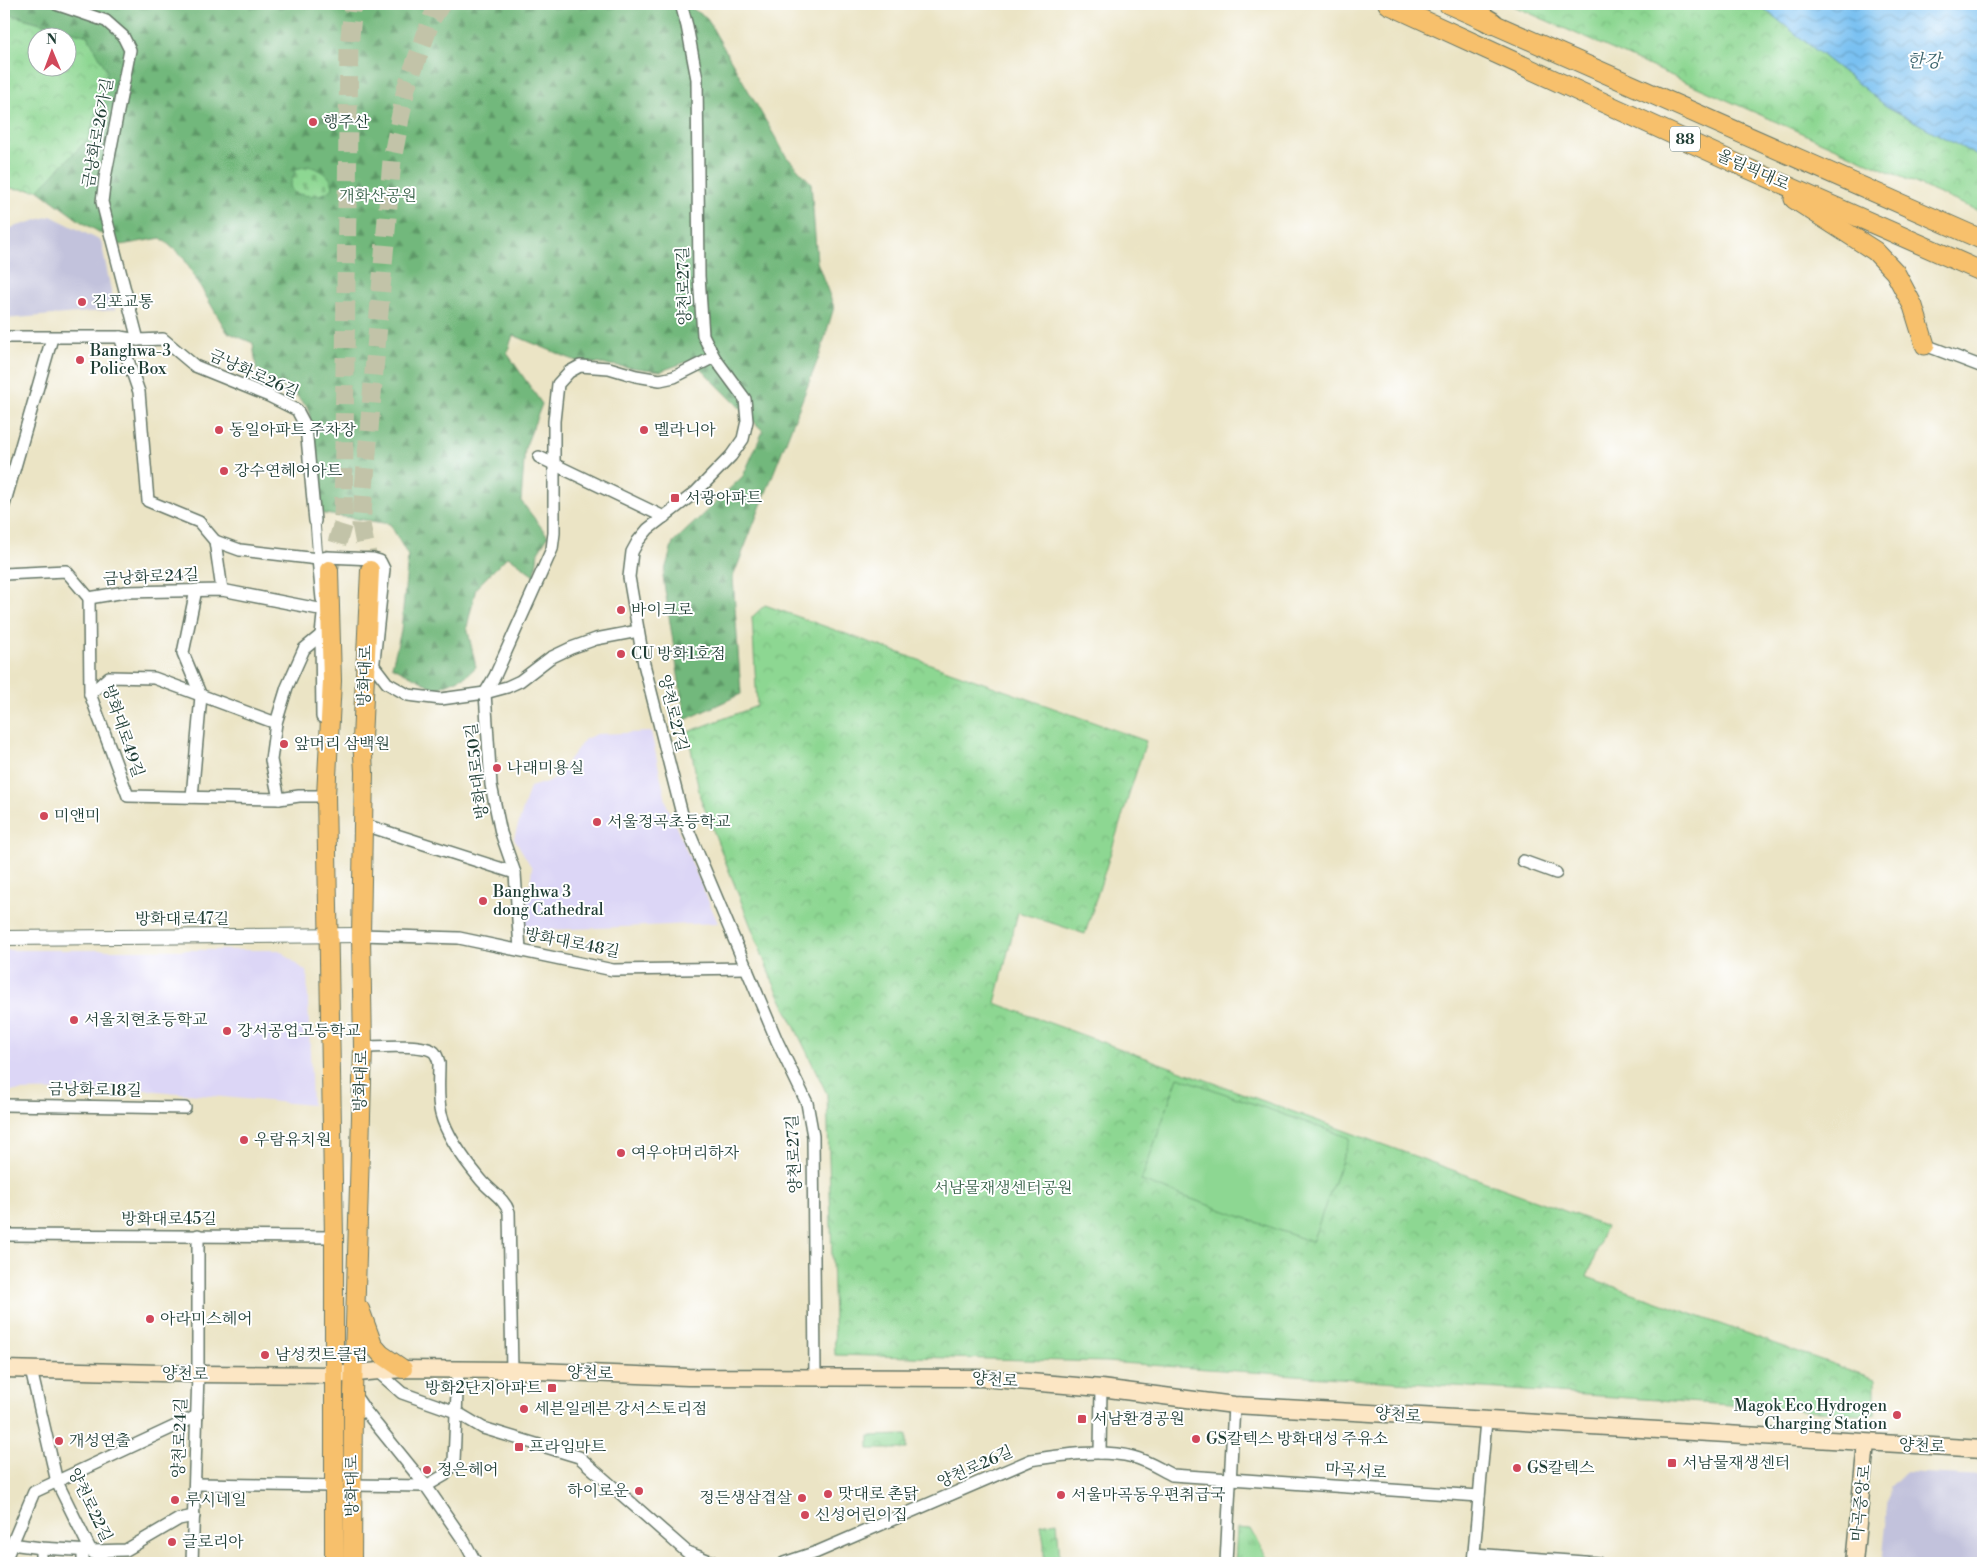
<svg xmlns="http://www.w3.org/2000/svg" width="1987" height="1567" viewBox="0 0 1987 1567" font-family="'Libre Bodoni','Noto Serif KR',serif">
	<defs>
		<pattern id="grass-tufts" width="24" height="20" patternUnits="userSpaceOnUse" patternTransform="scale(1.25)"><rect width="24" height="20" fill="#8dd792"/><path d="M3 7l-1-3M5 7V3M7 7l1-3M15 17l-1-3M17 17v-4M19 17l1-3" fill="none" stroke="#79b97e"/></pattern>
		<pattern id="forest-firs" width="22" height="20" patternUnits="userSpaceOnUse" patternTransform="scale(1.25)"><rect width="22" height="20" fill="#72b87c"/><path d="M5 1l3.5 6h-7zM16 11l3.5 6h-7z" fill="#5d9766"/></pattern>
		<pattern id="cemetery-stones" width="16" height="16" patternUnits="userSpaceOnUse" patternTransform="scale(1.25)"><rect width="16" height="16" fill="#8dd792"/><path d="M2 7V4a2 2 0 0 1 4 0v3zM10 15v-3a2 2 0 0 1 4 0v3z" fill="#79b97e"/></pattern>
		<pattern id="park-crowns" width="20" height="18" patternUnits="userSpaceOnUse" patternTransform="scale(1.25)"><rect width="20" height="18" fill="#8dd792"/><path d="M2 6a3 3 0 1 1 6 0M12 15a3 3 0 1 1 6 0" fill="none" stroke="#79b97e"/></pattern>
		<pattern id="water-waves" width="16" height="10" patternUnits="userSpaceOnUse" patternTransform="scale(1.25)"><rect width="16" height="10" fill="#78c0f1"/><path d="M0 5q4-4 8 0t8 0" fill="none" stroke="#629dc4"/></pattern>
	</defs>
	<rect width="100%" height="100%" fill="#fff"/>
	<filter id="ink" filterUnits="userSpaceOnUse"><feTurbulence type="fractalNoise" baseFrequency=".02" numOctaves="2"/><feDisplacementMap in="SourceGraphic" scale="10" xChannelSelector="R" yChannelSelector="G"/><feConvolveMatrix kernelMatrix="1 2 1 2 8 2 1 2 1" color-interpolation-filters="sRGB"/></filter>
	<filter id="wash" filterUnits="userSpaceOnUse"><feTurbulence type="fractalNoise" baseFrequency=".0096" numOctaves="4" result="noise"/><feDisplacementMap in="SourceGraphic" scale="20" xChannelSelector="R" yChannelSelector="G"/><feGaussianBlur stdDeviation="1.12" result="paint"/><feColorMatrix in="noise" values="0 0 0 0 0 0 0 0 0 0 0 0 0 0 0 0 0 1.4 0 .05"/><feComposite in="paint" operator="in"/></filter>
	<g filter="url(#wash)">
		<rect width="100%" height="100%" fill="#ebe4c5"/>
		<g fill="#dcd6f6">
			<path d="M651,732L667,806L718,923L524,931L532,868L514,838L530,787L553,780L585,739L597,734Z"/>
			<path d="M4,950H279L307,972L312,1105L145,1090L4,1091Z"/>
		</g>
		<g fill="#c2c2dc">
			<path d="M51,216L101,241L115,310L4,319V230Z"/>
			<path d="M1905,1472L1983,1476V1563H1882L1890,1487Z"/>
		</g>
		<path fill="url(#grass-tufts)" stroke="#568a63" d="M1237,1528L1251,1529L1270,1563H1235Z"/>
		<path fill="url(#forest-firs)" stroke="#487a58" d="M4,4H684L706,17L786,156L811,183L817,262L834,307L820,354L733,577L741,694L685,720L663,577L673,543L743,476L763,431L692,360L661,371L576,361L513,335L507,353L542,404L525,448L521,501L548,536L538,552L535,576L508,556L476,588L467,627L476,667L466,676L436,689L392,666L401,631L408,556L390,524L318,513L309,409L294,393L257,374L253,343L227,332L183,257L161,238L121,245L80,221L38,190L89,138L88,36L4,13Z"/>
		<path fill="url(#cemetery-stones)" stroke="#568a63" d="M308,166C319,169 332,174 333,188C321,198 306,197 293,192L290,186L296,169Z"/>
		<g fill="url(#park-crowns)" stroke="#568a63" fill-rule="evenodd">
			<path d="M1509,4H1758L1886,106L1983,159V213Z"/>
			<path d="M4,13L88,36L107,71L89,138L38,190L4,188ZM38,38H68V68H38Z"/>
			<path d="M765,605L1146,741L1085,934L1018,912L995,1003L1606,1226L1587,1277L1875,1379V1415L1106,1362L835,1355L827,1094L772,980L700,797L688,732L757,706L752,617Z"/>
			<path d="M907,1435V1449H869V1436Z"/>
			<path d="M1057,1521L1060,1560L1044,1562V1543L1041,1524Z"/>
		</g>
		<path fill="#8dd792" stroke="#568a63" d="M1178,1077L1350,1138L1312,1242L1141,1181Z"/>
		<path fill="url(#water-waves)" stroke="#4c7e92" d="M1758,4H1983V159L1886,106Z"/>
	</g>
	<g filter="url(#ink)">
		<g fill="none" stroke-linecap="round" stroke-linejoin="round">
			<g stroke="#c2c3a8" stroke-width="19" stroke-dasharray="19 9" stroke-linecap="butt">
				<path d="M329,570L343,523L349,48L353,4"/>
				<path d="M370,570L361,524L392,160L406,88L432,18L441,4"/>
			</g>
			<defs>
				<path id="pedestrian" d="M315,521L318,559"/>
				<g id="minor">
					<path d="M56,4L106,21L123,36L130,50L105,178L102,202L138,340"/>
					<path d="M681,4L687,26L697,79L699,276L703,335L714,357L745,399L747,421L743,439L731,456L696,492L648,529L638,541L632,552L629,577L644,664L683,818L777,1041L807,1103L813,1136L815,1376"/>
					<path d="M4,337H120L138,340L163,339L195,366L269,396L297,410L306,427L315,521"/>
					<path d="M120,337L139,392L148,501L199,522L215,541L222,590"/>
					<path d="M1925,345L1983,367"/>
					<path d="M539,457L664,517"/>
					<path d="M4,505L52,338"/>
					<path d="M215,541L240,550L318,559"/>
					<path d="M4,574L66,571L89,598"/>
					<path d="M89,598L90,694L128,796L279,799L299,796H326"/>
					<path d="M89,598L125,592L222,590L324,610"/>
					<path d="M322,599L318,559L327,557L373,559L380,561L384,569L373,670"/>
					<path d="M374,666L387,683L408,695L441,699L485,693L507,687L520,681L550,658L571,648L596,639L638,631"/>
					<path d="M90,694L109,677L154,678L276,723"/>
					<path d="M322,717L321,635L323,615"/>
					<path d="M192,797L201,696L183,653L196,590"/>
					<path d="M279,799L271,760L276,723L287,687L304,649L321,635"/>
					<path d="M362,824L515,873L520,950"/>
					<path d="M1523,861L1556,873"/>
					<path d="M515,873L501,833L491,785L485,693L495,676L552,549L554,533V421L558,384L569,372L580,366L609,368L636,376L660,380L674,377L714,357"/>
					<path d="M361,935L459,938L613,970L747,968"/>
					<path d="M363,1047C378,1047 423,1043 434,1052C437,1055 438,1059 439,1063C439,1079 437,1098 441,1114C447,1137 466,1162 481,1180C491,1192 504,1198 509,1212L512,1370"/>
					<path d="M4,1105L185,1108"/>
					<path d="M4,1235L334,1237"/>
					<path d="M31,1370L57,1482L91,1551L106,1563"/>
					<path d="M377,1371L402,1393L456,1412L483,1428L579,1457L687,1552L715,1563"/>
					<path d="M354,1394L367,1413L426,1486L464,1541L476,1563"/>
					<path d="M1100,1453L1101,1388"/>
					<path d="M195,1484L333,1486"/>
					<path d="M352,1485L426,1486L445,1475L454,1461L458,1369"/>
					<path d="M5,1546L11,1544L41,1548L91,1551L126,1550L179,1519L194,1516"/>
					<path d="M83,1550V1563"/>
					<path d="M1474,1554L1598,1563"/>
					<path d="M4,1563L34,1492L197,1416"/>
					<path d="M41,1563V1548"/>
					<path d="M192,1563L198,1374V1235"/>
					<path d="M784,1563L817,1552L1031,1460C1063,1455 1101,1449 1133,1457C1146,1460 1160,1469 1172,1475L1479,1496"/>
					<path d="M1226,1563L1234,1405"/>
					<path d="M1473,1563L1486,1421"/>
				</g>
				<path id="tertiary" d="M4,938L361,935"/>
				<g id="secondary">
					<path d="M4,1369L198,1374L333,1375L403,1369L512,1370L688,1377L982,1378L1101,1388L1234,1405L1983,1449"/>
					<path d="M1854,1563L1866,1443"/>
				</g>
				<g id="primary">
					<path d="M329,570L332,681L326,796L334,1237V1563"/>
					<path d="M360,1309L373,1345L381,1354L403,1369"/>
					<path d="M352,1563L353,1393L363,1047L361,935L364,772L362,739L370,570"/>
				</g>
				<g id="trunk">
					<path d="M1388,4L1742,166L1983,272"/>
					<path d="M1448,4L1983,240"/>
					<path d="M1794,199L1875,251L1895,272L1913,306L1925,345"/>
				</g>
				<path id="motorway" d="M1460,4L1492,23"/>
			</defs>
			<use href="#pedestrian" stroke="#667767" stroke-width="11"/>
			<use href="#minor" stroke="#667767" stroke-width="14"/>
			<use href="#tertiary" stroke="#667767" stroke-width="16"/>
			<use href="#secondary" stroke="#667767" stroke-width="19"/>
			<use href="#primary" stroke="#667767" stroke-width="20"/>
			<use href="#trunk" stroke="#667767" stroke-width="21"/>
			<use href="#motorway" stroke="#667767" stroke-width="24"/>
			<use href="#pedestrian" stroke="#fff" stroke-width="9"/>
			<use href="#minor" stroke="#fff" stroke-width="11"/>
			<use href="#tertiary" stroke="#fff" stroke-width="14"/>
			<use href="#secondary" stroke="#fce6c4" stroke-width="16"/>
			<use href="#primary" stroke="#f7c06c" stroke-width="18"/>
			<use href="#trunk" stroke="#f7c06c" stroke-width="19"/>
			<use href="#motorway" stroke="#f7c06c" stroke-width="21"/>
		</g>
	</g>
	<g fill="#d1495b" stroke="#fff" stroke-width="2">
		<circle cx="313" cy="122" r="5"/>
		<circle cx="82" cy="302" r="5"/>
		<circle cx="80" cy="360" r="5"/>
		<circle cx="219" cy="430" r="5"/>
		<circle cx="644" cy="430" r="5"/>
		<circle cx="224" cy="471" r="5"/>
		<rect x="670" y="493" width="10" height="10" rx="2.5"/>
		<circle cx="621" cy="610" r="5"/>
		<circle cx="621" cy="654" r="5"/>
		<circle cx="284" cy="744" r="5"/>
		<circle cx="497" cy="768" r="5"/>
		<circle cx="44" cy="816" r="5"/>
		<circle cx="597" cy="822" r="5"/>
		<circle cx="483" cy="901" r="5"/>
		<circle cx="74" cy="1020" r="5"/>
		<circle cx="227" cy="1031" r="5"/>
		<circle cx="244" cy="1140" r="5"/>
		<circle cx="621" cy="1153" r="5"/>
		<circle cx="150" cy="1319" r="5"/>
		<circle cx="265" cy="1355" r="5"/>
		<rect x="547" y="1383" width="10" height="10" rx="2.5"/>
		<circle cx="524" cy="1409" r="5"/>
		<circle cx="1897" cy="1415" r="5"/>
		<rect x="1077" y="1414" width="10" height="10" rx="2.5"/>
		<circle cx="1196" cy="1439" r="5"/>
		<circle cx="59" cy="1441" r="5"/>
		<rect x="514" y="1442" width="10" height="10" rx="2.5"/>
		<rect x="1667" y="1458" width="10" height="10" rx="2.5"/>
		<circle cx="1517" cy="1468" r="5"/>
		<circle cx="427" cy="1470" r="5"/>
		<circle cx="639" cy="1491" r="5"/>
		<circle cx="828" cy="1494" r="5"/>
		<circle cx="1061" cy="1495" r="5"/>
		<circle cx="802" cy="1498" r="5"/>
		<circle cx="175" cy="1500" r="5"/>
		<circle cx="805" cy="1515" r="5"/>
		<circle cx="172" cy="1542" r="5"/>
	</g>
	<g text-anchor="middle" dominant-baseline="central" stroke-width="4" stroke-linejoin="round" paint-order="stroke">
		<rect fill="#fff" stroke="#627771" stroke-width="1" x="1670" y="126.5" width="30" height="25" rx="4"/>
		<g font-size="15" font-weight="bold" fill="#1f3d34">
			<text x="1685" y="139">88</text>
		</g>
		<g font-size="16" fill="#1f3d34" stroke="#fff" text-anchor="start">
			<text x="323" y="122">행주산</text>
			<text x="92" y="302">김포교통</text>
			<text x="90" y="351">Banghwa-3<tspan x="90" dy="18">Police Box</tspan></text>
			<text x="229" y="430">동일아파트 주차장</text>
			<text x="654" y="430">멜라니아</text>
			<text x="234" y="471">강수연헤어아트</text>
			<text x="685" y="498">서광아파트</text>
			<text x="631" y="610">바이크로</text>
			<text x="631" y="654">CU 방화1호점</text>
			<text x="294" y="744">앞머리 삼백원</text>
			<text x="507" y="768">나래미용실</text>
			<text x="54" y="816">미앤미</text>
			<text x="607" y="822">서울정곡초등학교</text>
			<text x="493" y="892">Banghwa 3<tspan x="493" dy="18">dong Cathedral</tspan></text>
			<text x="84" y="1020">서울치현초등학교</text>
			<text x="237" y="1031">강서공업고등학교</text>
			<text x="254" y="1140">우람유치원</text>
			<text x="631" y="1153">여우야머리하자</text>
			<text x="160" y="1319">아라미스헤어</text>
			<text x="275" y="1355">남성컷트클럽</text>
			<text x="542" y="1388" text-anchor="end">방화2단지아파트</text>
			<text x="1887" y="1406" text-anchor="end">Magok Eco Hydrogen<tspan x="1887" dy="18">Charging Station</tspan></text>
			<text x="534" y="1409">세븐일레븐 강서스토리점</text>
			<text x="1092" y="1419">서남환경공원</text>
			<text x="1206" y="1439">GS칼텍스 방화대성 주유소</text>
			<text x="69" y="1441">개성연출</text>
			<text x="529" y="1447">프라임마트</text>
			<text x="1682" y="1463">서남물재생센터</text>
			<text x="1527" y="1468">GS칼텍스</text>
			<text x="437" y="1470">정은헤어</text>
			<text x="629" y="1491" text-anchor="end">하이로운</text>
			<text x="838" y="1494">맛대로 촌닭</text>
			<text x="1071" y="1495">서울마곡동우편취급국</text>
			<text x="792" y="1498" text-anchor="end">정든생삼겹살</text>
			<text x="185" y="1500">루시네일</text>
			<text x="815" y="1515">신성어린이집</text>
			<text x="182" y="1542">글로리아</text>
		</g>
		<g font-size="16" fill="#1f3d34" stroke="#fff">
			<text transform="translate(98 133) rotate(-80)">금낭화로26가길</text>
			<text transform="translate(1753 170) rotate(24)">올림픽대로</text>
			<text transform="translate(684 286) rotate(-92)">양천로27길</text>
			<text transform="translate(254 374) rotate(24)">금낭화로26길</text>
			<text transform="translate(151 577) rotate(-3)">금낭화로24길</text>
			<text transform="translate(365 676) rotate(-88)">방화대로</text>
			<text transform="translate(673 713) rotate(76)">양천로27길</text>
			<text transform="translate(123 731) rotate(71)">방화대로49길</text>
			<text transform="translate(477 771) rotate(-97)">방화대로50길</text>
			<text x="182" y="919">방화대로47길</text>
			<text transform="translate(572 943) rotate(11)">방화대로48길</text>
			<text transform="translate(361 1081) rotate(-88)">방화대로</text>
			<text transform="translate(95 1090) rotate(1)">금낭화로18길</text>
			<text transform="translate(794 1154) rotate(-93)">양천로27길</text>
			<text x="169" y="1219">방화대로45길</text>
			<text transform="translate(590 1373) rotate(2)">양천로</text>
			<text transform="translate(185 1374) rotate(1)">양천로</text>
			<text transform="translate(995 1380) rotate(4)">양천로</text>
			<text transform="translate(1398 1415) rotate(4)">양천로</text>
			<text transform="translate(180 1438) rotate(-88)">양천로24길</text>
			<text transform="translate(1922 1446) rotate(3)">양천로</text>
			<text transform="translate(975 1467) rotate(-24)">양천로26길</text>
			<text transform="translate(1356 1471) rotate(4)">마곡서로</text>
			<text transform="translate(352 1486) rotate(-90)">방화대로</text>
			<text transform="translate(1861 1503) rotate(-84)">마곡중앙로</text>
			<text transform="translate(90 1505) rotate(64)">양천로22길</text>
		</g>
		<g font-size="16" fill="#3a644c" stroke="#fff">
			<text x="378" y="196">개화산공원</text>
			<text x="1003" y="1188">서남물재생센터공원</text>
		</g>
		<g font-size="18" font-style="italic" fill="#3a646d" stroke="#fff">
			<text x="1924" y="61">한강</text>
		</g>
	</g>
	<rect width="1987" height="1567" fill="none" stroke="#fff" stroke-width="20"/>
	<g transform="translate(52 52) rotate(359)"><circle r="24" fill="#ffffff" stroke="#a5b1ae"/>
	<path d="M0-4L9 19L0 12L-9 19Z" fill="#d1495b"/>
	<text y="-8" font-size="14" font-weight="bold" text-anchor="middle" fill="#1f3d34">N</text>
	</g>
</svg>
